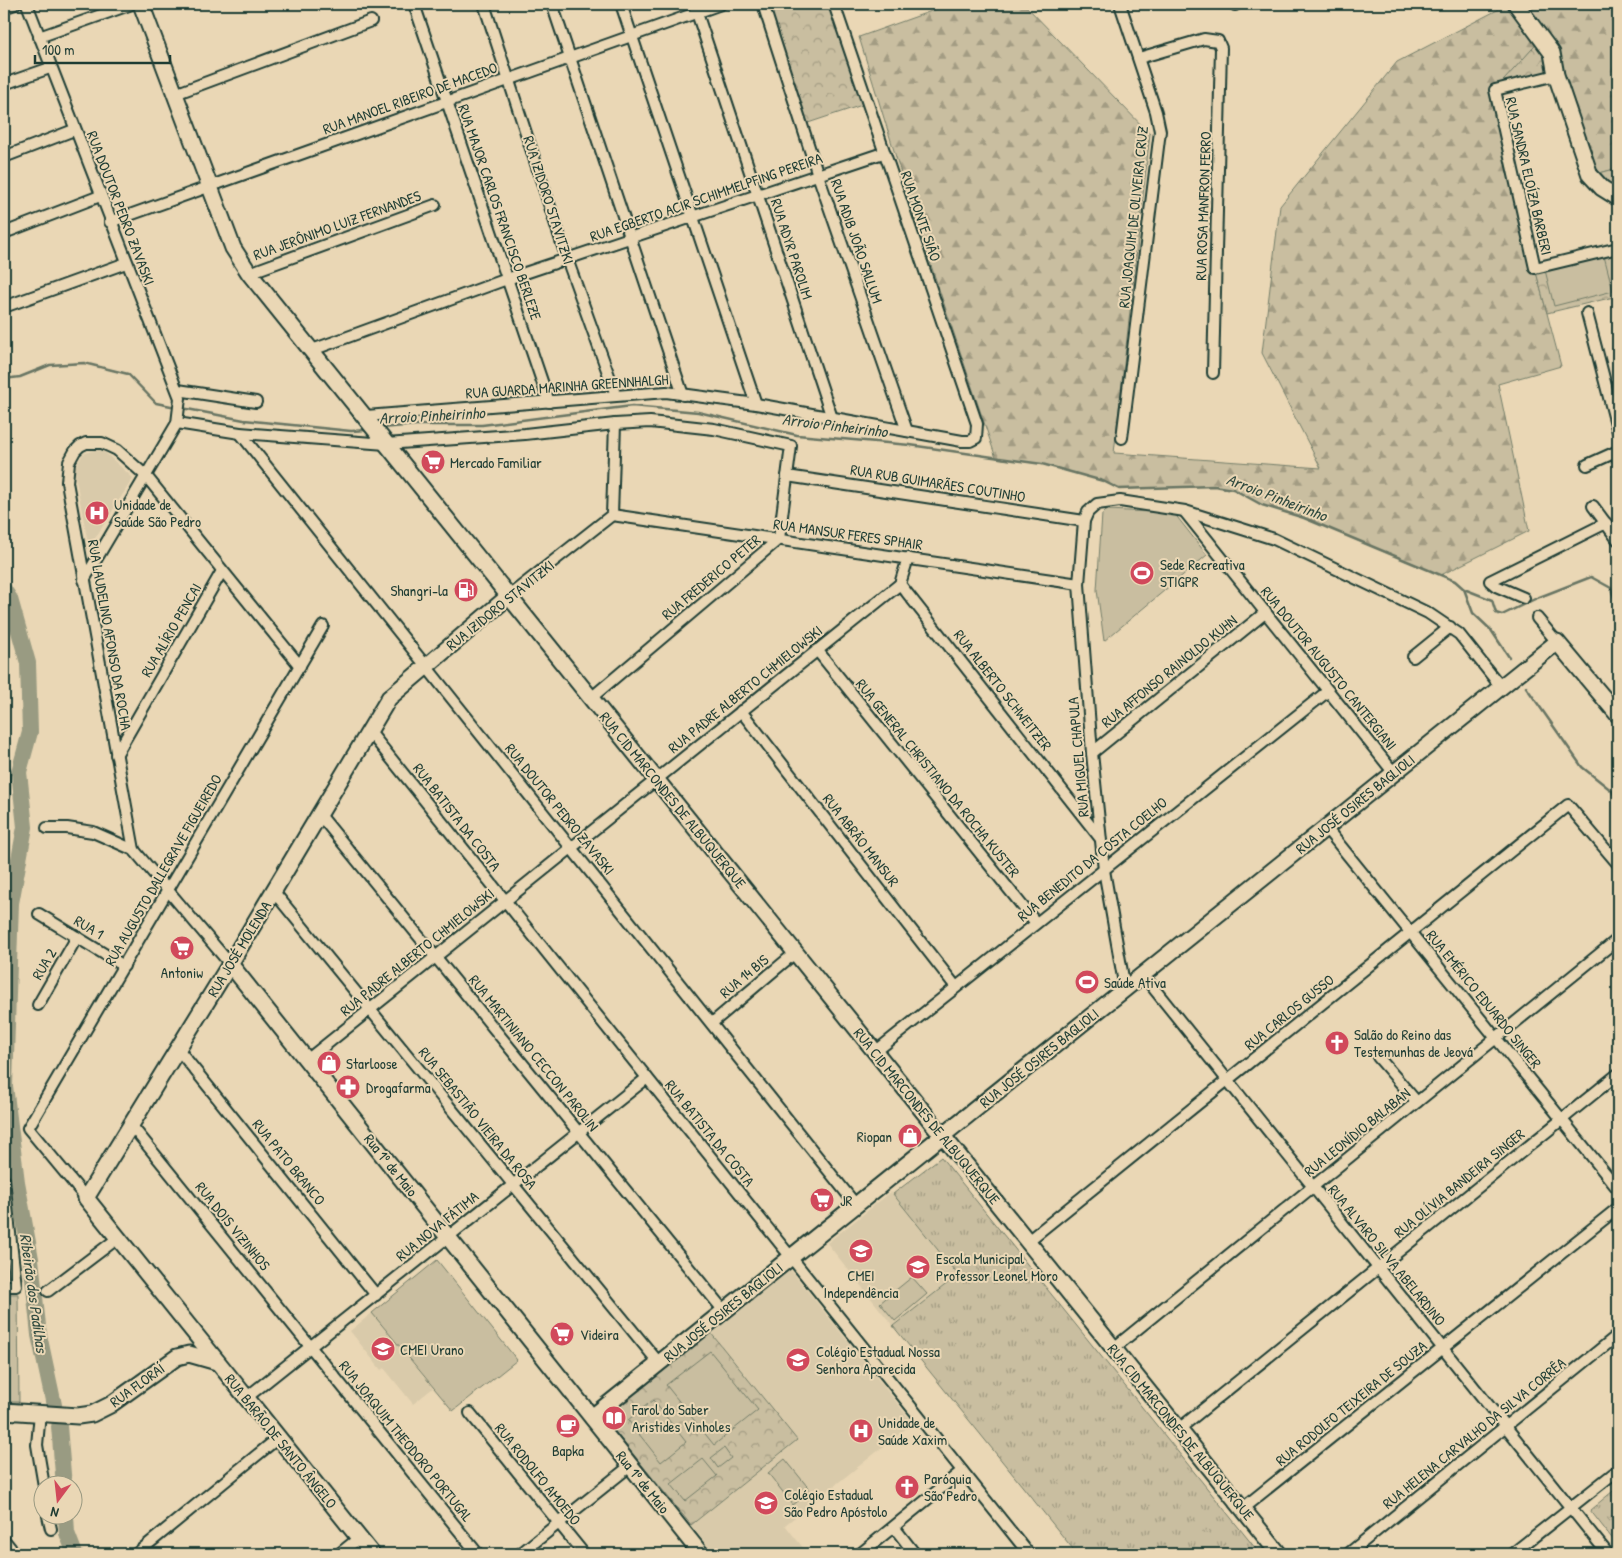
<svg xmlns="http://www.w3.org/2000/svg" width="1622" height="1558" viewBox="0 0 1622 1558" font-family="'Patrick Hand',sans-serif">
	<defs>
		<pattern id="grass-tufts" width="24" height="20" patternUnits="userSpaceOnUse" patternTransform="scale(1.25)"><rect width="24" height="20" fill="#c9bea0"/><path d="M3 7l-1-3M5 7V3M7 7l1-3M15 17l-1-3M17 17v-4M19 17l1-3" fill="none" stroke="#a39c83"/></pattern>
		<pattern id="forest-firs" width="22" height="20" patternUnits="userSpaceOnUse" patternTransform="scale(1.25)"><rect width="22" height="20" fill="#c9bea0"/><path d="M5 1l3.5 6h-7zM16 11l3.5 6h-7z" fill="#a39c83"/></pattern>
		<pattern id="park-crowns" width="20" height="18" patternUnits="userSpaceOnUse" patternTransform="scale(1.25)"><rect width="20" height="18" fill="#c9bea0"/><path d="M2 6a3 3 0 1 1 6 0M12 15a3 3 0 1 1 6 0" fill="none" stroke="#a39c83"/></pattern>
	</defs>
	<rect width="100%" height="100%" fill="#ead7b5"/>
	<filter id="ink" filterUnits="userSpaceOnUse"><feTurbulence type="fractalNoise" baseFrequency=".02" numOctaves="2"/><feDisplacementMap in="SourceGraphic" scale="10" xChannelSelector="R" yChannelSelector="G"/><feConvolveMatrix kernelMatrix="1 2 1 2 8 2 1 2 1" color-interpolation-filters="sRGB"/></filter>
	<g filter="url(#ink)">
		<g fill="#d9caaa">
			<path d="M100,448L133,478L89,548L74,469L83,454Z"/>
			<path d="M891,1192L958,1275L893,1326L827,1243Z"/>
			<path d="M790,1269L913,1423L785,1525L808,1554H714L691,1525L797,1440L710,1332Z"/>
			<path d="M372,1313L433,1388L413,1404L384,1368L381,1370L350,1331Z"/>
		</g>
		<g fill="url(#grass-tufts)" stroke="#747e6a">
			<path d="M941,1157L1260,1554H1077L893,1326L958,1275L893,1194Z"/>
			<path d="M1618,1487V1546L1590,1510Z"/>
		</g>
		<g fill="url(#forest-firs)" stroke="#747e6a">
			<path d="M951,4H1024L1150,134L1114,453L1321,468L1262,353L1280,206L1397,62L1509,4L1542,38L1495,91L1535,268L1561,366L1498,384L1529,531L1441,575L1304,518L1262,505L1233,489L1214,486L1119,489L1103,481L1042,464L996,458L912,209L859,37Z"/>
			<path d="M1542,4H1618V168L1596,174L1573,113L1558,51L1526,7Z"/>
		</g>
		<g fill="url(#park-crowns)" stroke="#747e6a">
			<path d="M804,4H831L865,104L805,124L769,13Z"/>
			<path d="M1542,38L1556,75L1495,90Z"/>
			<path d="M1618,168V193L1592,175Z"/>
			<path d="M1618,252V296L1547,313L1536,272Z"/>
			<path d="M710,1332L797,1440L691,1525L603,1417Z"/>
		</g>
		<g fill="#c9bea0" stroke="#747e6a">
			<path d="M1604,256L1613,291L1554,306L1545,270Z"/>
			<path d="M1106,510L1174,513L1207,555L1104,641L1097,590L1102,514Z"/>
			<path d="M437,1260L517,1360L453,1411L372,1313Z"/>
			<path d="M912,1277L927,1294L895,1321L880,1303Z"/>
			<path d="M4,1294H18L19,1402H4Z"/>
			<path d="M710,1351L758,1410L714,1445L666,1385Z"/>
			<path d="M653,1400L686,1442L661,1462L628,1420Z"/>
			<path d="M724,1448L731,1458L718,1468L711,1458Z"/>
			<path d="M703,1459L717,1476L685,1501L671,1484Z"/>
			<path d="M785,1459L811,1491L793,1505L768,1473Z"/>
		</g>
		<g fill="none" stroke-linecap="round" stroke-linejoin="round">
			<g stroke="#687563" stroke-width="2.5">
				<path d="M4,379L20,377L50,365L84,363L128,374L156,403L176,407"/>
				<path d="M182,408L244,420L351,431L367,430"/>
				<path d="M382,428L416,425H482L632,406L698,412L797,435L910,445L1042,464L1103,481L1119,489L1214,486L1233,489L1262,505L1304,518L1455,581L1464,589L1492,600L1496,613L1502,615L1537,598L1591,577L1611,588L1618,610"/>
				<path d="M1464,589L1473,613L1491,630L1509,657"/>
				<path d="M1526,687L1582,767L1612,791L1618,804"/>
			</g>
			<g stroke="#999b82" stroke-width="16">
				<path d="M4,590L10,599L28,663L30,732L19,772L25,827L11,903L5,1086L17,1182L31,1259L39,1335L54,1405"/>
				<path d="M59,1426L64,1486"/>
				<path d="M66,1516L67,1533L75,1554"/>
			</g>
			<defs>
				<g id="street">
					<path d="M27,4L180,398L177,423L84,580"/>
					<path d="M414,4L549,402"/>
					<path d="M484,4L567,259L616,395"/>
					<path d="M552,4L683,395"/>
					<path d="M621,4L756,404"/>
					<path d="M694,4L832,418"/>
					<path d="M763,4L818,175L907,431"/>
					<path d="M1120,4L1156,112L1160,131L1122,438"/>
					<path d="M1235,4V5"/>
					<path d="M4,8L15,4"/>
					<path d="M39,37L132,4"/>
					<path d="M1139,58L1204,39L1218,41L1221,48L1213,373"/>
					<path d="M1556,75L1495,90L1535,268L1618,248"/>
					<path d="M4,84L50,68"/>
					<path d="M175,94L371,21"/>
					<path d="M4,157L74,130"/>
					<path d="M110,222L721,4"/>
					<path d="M4,233L100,196"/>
					<path d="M249,273L435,205"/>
					<path d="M4,307L126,263"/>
					<path d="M1587,313L1618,432"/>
					<path d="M312,350L507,279L883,153"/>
					<path d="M178,390L256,402"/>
					<path d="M366,416L666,392L756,404L962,441H970L976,438L977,424L834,4"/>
					<path d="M177,423L240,433L386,444L525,434L615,424L650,422L714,429L791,446L779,539L591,698"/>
					<path d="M240,433L856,1205"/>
					<path d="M1587,465L1618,451"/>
					<path d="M787,476L1084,521"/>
					<path d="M1593,506L1618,540"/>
					<path d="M1185,512L1394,773"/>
					<path d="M612,515L1079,584"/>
					<path d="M900,584L1100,838"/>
					<path d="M509,596L612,515L615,424"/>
					<path d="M1524,598L1496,586L1490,581L1606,523"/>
					<path d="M1537,618L1557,642"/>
					<path d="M817,650L1036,923"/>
					<path d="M1413,657L1450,627"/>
					<path d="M741,711L956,987"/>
					<path d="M369,731L1029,1554"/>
					<path d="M1092,753L1266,612"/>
					<path d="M116,755L222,571"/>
					<path d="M4,770V794"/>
					<path d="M320,815L724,1311"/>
					<path d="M47,828H67L93,832L134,850L230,964"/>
					<path d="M1326,828L1618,1189"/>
					<path d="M134,850L67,482L69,462L75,451L80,446L86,443H102L117,450L146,476L300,666"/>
					<path d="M274,892L659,1363"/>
					<path d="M39,914L124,966"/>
					<path d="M1143,975L1608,1554"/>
					<path d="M1125,989L1104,870L1092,753L1079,584L1084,521L1088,512L1097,504L1120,501L1185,511L1274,539L1428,613L1459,634L1501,687"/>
					<path d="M38,1005L77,937"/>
					<path d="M712,1023L796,952"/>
					<path d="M178,1049L376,1295"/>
					<path d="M875,1052L1328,691"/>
					<path d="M1378,1057L1417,1102"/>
					<path d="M307,1060L900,584L908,558"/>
					<path d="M131,1125L478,1554"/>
					<path d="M4,1180L16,1286H4"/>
					<path d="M86,1198L28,1128L323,626"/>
					<path d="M1028,1241L1568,805L1618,864"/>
					<path d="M48,1291L118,1238"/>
					<path d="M1114,1348L1618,939"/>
					<path d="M246,1398L647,1078"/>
					<path d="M40,1413L37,1445L44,1486"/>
					<path d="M470,1413L584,1554"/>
					<path d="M1179,1429L1618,1074"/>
					<path d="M1243,1508L1618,1208"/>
					<path d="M48,1516L51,1529"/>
					<path d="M894,1527L915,1554"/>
					<path d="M136,1554L278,1438"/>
					<path d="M339,1554L359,1538"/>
					<path d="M520,1554L630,1466"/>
					<path d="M860,1554L962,1471"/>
					<path d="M1348,1554L1618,1335"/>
					<path d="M1512,1554L1618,1470"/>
				</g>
				<g id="secondary">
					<path d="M141,4L233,248L249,273L1279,1554"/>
					<path d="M1516,4L1552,53L1556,75L1590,175L1602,188L1618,198"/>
					<path d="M230,964L701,1554"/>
					<path d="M4,1411L78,1416L92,1414L110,1405L177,1357L189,1354L217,1362"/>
					<path d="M592,1417L1557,642L1618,715"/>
					<path d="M4,1544L12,1554"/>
					<path d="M372,1554L86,1198L230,964L389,698L509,596"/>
				</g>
			</defs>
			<use href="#street" stroke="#1f3d34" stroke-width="14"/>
			<use href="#secondary" stroke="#1f3d34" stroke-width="19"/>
			<use href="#street" stroke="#ead7b5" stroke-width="10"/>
			<use href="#secondary" stroke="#ead7b5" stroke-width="15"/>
		</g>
	</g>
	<defs>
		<symbol id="supermarket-disc" viewBox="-11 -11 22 22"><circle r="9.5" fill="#d1495b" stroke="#ead7b5"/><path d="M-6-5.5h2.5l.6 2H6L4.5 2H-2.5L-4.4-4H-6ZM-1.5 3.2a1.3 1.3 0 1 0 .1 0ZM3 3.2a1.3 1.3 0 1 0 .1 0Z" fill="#fff"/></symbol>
		<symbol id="hospital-disc" viewBox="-11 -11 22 22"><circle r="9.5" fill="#d1495b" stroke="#ead7b5"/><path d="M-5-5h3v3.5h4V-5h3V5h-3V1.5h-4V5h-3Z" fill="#fff"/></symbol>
		<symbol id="stadium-disc" viewBox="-11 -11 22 22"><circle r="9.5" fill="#d1495b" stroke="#ead7b5"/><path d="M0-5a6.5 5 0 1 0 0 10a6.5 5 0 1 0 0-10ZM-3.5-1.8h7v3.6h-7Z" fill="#fff"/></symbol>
		<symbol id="fuel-disc" viewBox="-11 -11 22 22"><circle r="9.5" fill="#d1495b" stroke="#ead7b5"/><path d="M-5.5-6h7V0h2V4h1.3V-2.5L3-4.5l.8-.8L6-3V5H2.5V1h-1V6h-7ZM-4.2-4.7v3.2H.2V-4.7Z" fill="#fff"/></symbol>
		<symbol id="church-disc" viewBox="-11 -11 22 22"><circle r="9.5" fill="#d1495b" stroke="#ead7b5"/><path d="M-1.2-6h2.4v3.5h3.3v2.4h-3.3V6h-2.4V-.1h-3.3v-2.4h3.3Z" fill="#fff"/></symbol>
		<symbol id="shop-disc" viewBox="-11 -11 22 22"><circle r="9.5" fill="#d1495b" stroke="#ead7b5"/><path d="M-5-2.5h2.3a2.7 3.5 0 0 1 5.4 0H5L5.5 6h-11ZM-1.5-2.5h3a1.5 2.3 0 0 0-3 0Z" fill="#fff"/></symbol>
		<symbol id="pharmacy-disc" viewBox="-11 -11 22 22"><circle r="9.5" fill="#d1495b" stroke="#ead7b5"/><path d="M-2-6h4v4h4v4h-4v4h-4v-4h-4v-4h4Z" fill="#fff"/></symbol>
		<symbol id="school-disc" viewBox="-11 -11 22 22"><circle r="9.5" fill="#d1495b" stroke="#ead7b5"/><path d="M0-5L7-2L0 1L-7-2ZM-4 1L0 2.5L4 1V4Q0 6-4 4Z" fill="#fff"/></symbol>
		<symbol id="library-disc" viewBox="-11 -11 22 22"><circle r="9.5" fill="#d1495b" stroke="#ead7b5"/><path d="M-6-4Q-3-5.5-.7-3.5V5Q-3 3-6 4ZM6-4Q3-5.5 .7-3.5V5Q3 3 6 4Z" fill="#fff"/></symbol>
		<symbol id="cafe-disc" viewBox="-11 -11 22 22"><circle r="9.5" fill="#d1495b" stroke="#ead7b5"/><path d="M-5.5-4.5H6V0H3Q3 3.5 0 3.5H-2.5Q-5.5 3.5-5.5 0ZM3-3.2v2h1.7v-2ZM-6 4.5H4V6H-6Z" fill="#fff"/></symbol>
	</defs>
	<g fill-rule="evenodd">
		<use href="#supermarket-disc" x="419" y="448" width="28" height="28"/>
		<use href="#hospital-disc" x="83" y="499" width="28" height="28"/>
		<use href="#stadium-disc" x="1128" y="559" width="28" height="28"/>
		<use href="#fuel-disc" x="452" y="576" width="28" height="28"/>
		<use href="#supermarket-disc" x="168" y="934" width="28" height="28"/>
		<use href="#stadium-disc" x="1073" y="968" width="28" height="28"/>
		<use href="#church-disc" x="1323" y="1029" width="28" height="28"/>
		<use href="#shop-disc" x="315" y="1049" width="28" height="28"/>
		<use href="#pharmacy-disc" x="334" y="1073" width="28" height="28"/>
		<use href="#shop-disc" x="896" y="1122" width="28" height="28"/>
		<use href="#supermarket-disc" x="808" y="1186" width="28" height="28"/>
		<use href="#school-disc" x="847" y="1237" width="28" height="28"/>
		<use href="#school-disc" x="904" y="1253" width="28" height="28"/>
		<use href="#supermarket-disc" x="548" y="1320" width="28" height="28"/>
		<use href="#school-disc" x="369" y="1335" width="28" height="28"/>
		<use href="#school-disc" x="784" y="1346" width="28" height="28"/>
		<use href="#library-disc" x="600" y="1404" width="28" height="28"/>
		<use href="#cafe-disc" x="554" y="1412" width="28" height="28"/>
		<use href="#hospital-disc" x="847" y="1417" width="28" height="28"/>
		<use href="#church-disc" x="893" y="1473" width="28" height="28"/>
		<use href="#school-disc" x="752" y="1489" width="28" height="28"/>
	</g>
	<g text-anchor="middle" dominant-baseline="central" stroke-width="4" stroke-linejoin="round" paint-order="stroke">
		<g font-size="15" fill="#1f3d34" stroke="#ead7b5">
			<text transform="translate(410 98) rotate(-20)">RUA MANOEL RIBEIRO DE MACEDO</text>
			<text transform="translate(1529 176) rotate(77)">RUA SANDRA ELOÍZA BARBERI</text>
			<text transform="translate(706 197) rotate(-19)">RUA EGBERTO ACIR SCHIMMELPFING PEREIRA</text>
			<text transform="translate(549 200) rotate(72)">RUA IZIDORO STAVITZKI</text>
			<text transform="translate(1203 206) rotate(-88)">RUA ROSA MANFRON FERRO</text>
			<text transform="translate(121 208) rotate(69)">RUA DOUTOR PEDRO ZAVASKI</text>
			<text transform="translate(500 212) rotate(71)">RUA MAJOR CARLOS FRANCISCO BERLEZE</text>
			<text transform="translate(921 216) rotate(71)">RUA MONTE SIÃO</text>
			<text transform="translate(1133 217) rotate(-84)">RUA JOAQUIM DE OLIVEIRA CRUZ</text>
			<text transform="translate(337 225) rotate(-20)">RUA JERÔNIMO LUIZ FERNANDES</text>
			<text transform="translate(857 241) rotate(71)">RUA ADIB JOÃO SALLUM</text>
			<text transform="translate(792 249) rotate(72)">RUA ADYR PAROLIM</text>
			<text transform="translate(567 386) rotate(-4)">RUA GUARDA MARINHA GREENNHALGH</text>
			<text transform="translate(938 483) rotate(9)">RUA RUB GUIMARÃES COUTINHO</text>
			<text transform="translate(848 534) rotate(8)">RUA MANSUR FERES SPHAIR</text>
			<text transform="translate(711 577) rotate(-40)">RUA FREDERICO PETER</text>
			<text transform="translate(500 605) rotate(-39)">RUA IZIDORO STAVITZKI</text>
			<text transform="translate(171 630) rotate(-60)">RUA ALÍRIO PENCAI</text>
			<text transform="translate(110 635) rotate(80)">RUA LAUDELINO AFONSO DA ROCHA</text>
			<text transform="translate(1329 668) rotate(51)">RUA DOUTOR AUGUSTO CANTERGIANI</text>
			<text transform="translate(1169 671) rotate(-39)">RUA AFFONSO RAINOLDO KUHN</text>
			<text transform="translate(745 689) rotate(-39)">RUA PADRE ALBERTO CHMIELOWSKI</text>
			<text transform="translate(1003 690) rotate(52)">RUA ALBERTO SCHWEITZER</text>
			<text transform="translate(1078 757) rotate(-95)">RUA MIGUEL CHAPULA</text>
			<text transform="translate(938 778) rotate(51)">RUA GENERAL CHRISTIANO DA ROCHA KUSTER</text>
			<text transform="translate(673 800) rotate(51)">RUA CID MARCONDES DE ALBUQUERQUE</text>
			<text transform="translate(1355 804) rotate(-39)">RUA JOSÉ OSIRES BAGLIOLI</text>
			<text transform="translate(560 809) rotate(51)">RUA DOUTOR PEDRO ZAVASKI</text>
			<text transform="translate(457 817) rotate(52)">RUA BATISTA DA COSTA</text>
			<text transform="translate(861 840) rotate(52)">RUA ABRÃO MANSUR</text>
			<text transform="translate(1092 859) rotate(-39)">RUA BENEDITO DA COSTA COELHO</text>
			<text transform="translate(163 870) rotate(-60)">RUA AUGUSTO DALLEGRAVE FIGUEIREDO</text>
			<text transform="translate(89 927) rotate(31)">RUA 1</text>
			<text transform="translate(239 949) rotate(-59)">RUA JOSÉ MOLENDA</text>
			<text transform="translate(417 952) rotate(-39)">RUA PADRE ALBERTO CHMIELOWSKI</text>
			<text transform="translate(44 964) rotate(-60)">RUA 2</text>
			<text transform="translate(744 976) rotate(-40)">RUA 14 BIS</text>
			<text transform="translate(1484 999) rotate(51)">RUA EMÉRICO EDUARDO SINGER</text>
			<text transform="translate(1289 1012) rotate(-39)">RUA CARLOS GUSSO</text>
			<text transform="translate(534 1053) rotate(51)">RUA MARTINIANO CECCON PAROLIN</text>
			<text transform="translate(1039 1058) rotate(-39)">RUA JOSÉ OSIRES BAGLIOLI</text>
			<text transform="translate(927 1116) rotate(51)">RUA CID MARCONDES DE ALBUQUERQUE</text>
			<text transform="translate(478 1118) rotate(51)">RUA SEBASTIÃO VIEIRA DA ROSA</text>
			<text transform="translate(1357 1132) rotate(-39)">RUA LEONÍDIO BALABAN</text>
			<text transform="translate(710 1133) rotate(51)">RUA BATISTA DA COSTA</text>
			<text transform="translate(289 1162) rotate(51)">RUA PATO BRANCO</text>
			<text transform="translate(391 1165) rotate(51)">Rua 1º de Maio</text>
			<text transform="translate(1459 1183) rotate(-39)">RUA OLÍVIA BANDEIRA SINGER</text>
			<text transform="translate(233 1226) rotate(51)">RUA DOIS VIZINHOS</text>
			<text transform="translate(437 1226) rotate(-39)">RUA NOVA FÁTIMA</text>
			<text transform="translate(1387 1255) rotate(51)">RUA ALVARO SILVA ABELARDINO</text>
			<text transform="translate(723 1312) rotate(-39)">RUA JOSÉ OSIRES BAGLIOLI</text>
			<text transform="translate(137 1385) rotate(-36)">RUA FLORAÍ</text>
			<text transform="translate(1351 1403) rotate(-39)">RUA RODOLFO TEIXEIRA DE SOUZA</text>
			<text transform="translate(1181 1432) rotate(51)">RUA CID MARCONDES DE ALBUQUERQUE</text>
			<text transform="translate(1474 1433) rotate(-39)">RUA HELENA CARVALHO DA SILVA CORRÊA</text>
			<text transform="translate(281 1441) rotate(51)">RUA BARÃO DE SANTO ÂNGELO</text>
			<text transform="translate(406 1441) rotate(51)">RUA JOAQUIM THEODORO PORTUGAL</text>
			<text transform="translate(538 1474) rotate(51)">RUA RODOLFO AMOEDO</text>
			<text transform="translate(643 1482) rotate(51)">Rua 1º de Maio</text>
		</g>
		<g font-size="15" fill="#1f3d34" stroke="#ead7b5" text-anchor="start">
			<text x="450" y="462">Mercado Familiar</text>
			<text x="114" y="504">Unidade de<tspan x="114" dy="17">Saúde São Pedro</tspan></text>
			<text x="1160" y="564">Sede Recreativa<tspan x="1160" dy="17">STIGPR</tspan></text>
			<text x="448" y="590" text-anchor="end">Shangri-la</text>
			<text x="182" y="972" text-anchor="middle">Antoniw</text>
			<text x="1104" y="982">Saúde Ativa</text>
			<text x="1354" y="1034">Salão do Reino das<tspan x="1354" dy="17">Testemunhas de Jeová</tspan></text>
			<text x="346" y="1063">Starloose</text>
			<text x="366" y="1087">Drogafarma</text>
			<text x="892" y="1136" text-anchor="end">Riopan</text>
			<text x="840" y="1200">JR</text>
			<text x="936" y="1258">Escola Municipal<tspan x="936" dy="17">Professor Leonel Moro</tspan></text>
			<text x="861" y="1275" text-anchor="middle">CMEI<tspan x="861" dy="17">Independência</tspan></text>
			<text x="580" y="1334">Videira</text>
			<text x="400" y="1349">CMEI Urano</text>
			<text x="816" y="1351">Colégio Estadual Nossa<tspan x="816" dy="17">Senhora Aparecida</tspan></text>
			<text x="632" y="1409">Farol do Saber<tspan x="632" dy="17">Aristides Vinholes</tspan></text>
			<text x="878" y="1422">Unidade de<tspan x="878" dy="17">Saúde Xaxim</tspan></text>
			<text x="568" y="1450" text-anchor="middle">Bapka</text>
			<text x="924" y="1478">Paróquia<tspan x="924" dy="17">São Pedro</tspan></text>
			<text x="784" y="1494">Colégio Estadual<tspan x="784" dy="17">São Pedro Apóstolo</tspan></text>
		</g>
		<g font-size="16" font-style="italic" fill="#314b40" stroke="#ead7b5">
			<text transform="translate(432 415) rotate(-3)">Arroio Pinheirinho</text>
			<text transform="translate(835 425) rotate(7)">Arroio Pinheirinho</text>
			<text transform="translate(1277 497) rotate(21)">Arroio Pinheirinho</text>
			<text transform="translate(34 1293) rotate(82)">Ribeirão dos Padilhas</text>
		</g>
	</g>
	<rect width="1622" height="1558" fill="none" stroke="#ead7b5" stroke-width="20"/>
	<rect x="10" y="10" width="1602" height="1538" fill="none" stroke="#1f3d34" stroke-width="2" filter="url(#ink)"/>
	<g transform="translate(58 1500) rotate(195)"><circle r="24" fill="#ead7b5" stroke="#999981"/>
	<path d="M0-4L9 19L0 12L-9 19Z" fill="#d1495b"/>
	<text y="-8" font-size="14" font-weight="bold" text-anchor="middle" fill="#1f3d34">N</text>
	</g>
	<path d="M35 55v8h135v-8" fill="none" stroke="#1f3d34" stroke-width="2.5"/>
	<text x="42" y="55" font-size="15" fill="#1f3d34" stroke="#ead7b5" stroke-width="4" paint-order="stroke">100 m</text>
</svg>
